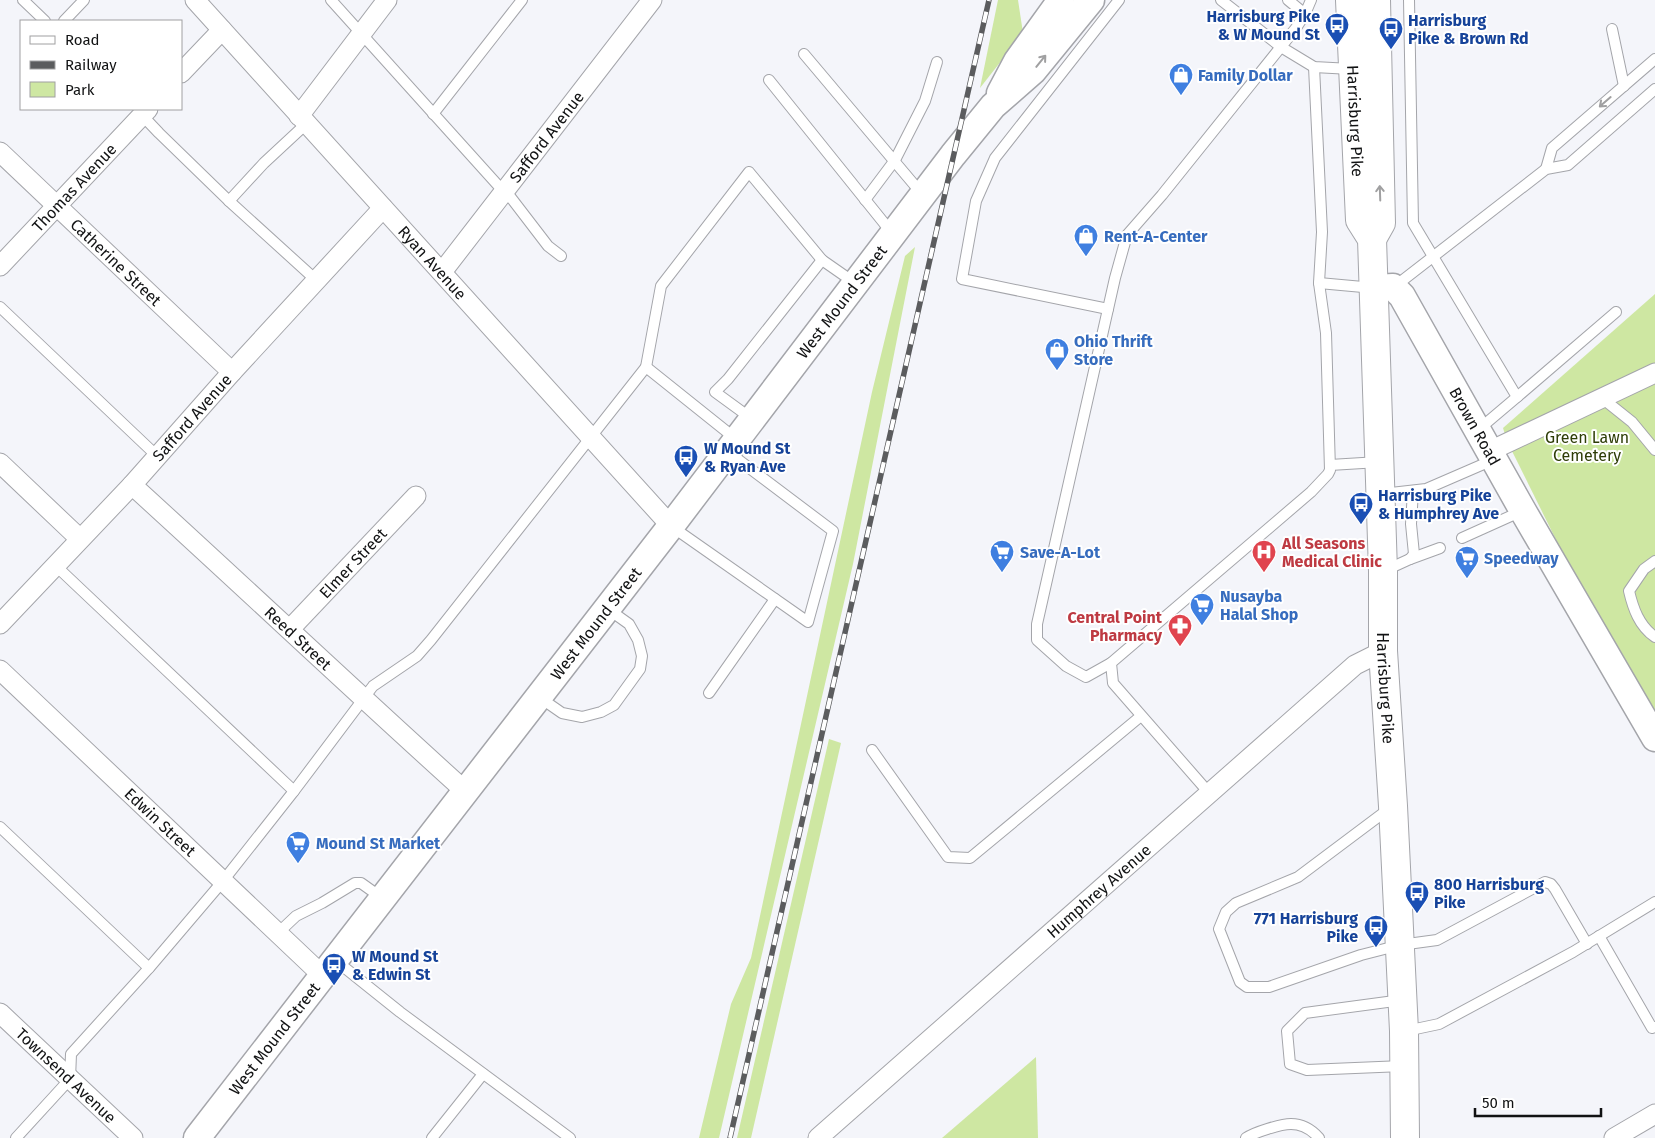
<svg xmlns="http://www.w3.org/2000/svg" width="1655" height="1138" viewBox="0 0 1655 1138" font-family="'Fira Sans',sans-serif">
	<rect width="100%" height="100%" fill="#f4f5fa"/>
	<g fill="#cee7a2">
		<path d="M998,0H1018L1023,33L980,88Z"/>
		<path d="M915,247L853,564L719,1138H699L731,1004L751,958L872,392L905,256Z"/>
		<path d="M1655,294V714L1571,570L1507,441L1503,428Z"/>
		<path d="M829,739L841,743L751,1138H737Z"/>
		<path d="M1036,1057L1038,1138H942Z"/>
	</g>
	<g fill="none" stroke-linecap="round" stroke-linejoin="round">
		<defs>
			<g id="lane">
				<path d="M23,0L45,21"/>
				<path d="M331,0L504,192"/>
				<path d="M1221,0L1281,47L1314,67L1351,69"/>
				<path d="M1288,0L1305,14"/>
				<path d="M1409,0L1413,223L1517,397L1478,430"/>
				<path d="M64,21L84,0"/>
				<path d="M1612,29L1624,86"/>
				<path d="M804,54L922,194"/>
				<path d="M769,80L892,233"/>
				<path d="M140,113L159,133L229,201L316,280"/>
				<path d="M433,114L522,0"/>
				<path d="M1546,169L1552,148L1655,59"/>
				<path d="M505,190L548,246L561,256"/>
				<path d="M865,200L895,160L925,101L937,62"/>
				<path d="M229,201L264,163L306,124"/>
				<path d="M1319,283L1374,288"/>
				<path d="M1394,287L1546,169L1568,165L1655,89"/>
				<path d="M0,307L157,456"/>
				<path d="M1108,309L962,279L976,201L995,158L1119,0"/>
				<path d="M646,367L661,286L749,172L822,260"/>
				<path d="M1517,397L1616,312"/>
				<path d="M1602,398L1632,422L1655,450"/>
				<path d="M752,419L715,392L728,379L822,260L855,283"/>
				<path d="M1330,465L1379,462"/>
				<path d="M1382,494L1426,489L1493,460"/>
				<path d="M671,526L808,622L833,531L728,452"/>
				<path d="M1462,538L1522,511"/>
				<path d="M1410,559L1440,548"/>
				<path d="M1655,561L1644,569L1629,591C1633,608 1639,626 1655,637"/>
				<path d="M55,565L294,791"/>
				<path d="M1386,570L1410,559L1414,554L1411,524L1413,491"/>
				<path d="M1111,663L1086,677L1066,666L1037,640V624L1115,278L1127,235L1162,195L1296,28L1305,14L1311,0"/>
				<path d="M709,693L775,599"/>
				<path d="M539,697L562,713L582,717L601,712L614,705L640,669L642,656L638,640L629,624L608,609"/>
				<path d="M872,750L948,857L970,858L1141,716"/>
				<path d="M1210,794L1113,683L1111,663L1311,492L1328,474L1330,470L1326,333L1319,283L1322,232L1314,67"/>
				<path d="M1390,808L1298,877L1236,903L1226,912L1219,929L1240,982L1247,987H1269L1361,955L1400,945L1437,940L1545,882L1551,884L1555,889L1587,944"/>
				<path d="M0,827L149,968"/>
				<path d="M278,933L296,916L322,903L355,883H361L382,898"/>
				<path d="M1599,936L1652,1028L1655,1027"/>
				<path d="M335,960L400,1012L570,1138"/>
				<path d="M1402,1000L1305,1013L1287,1031L1290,1064L1307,1070L1403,1066"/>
				<path d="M1406,1031L1439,1024L1573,952L1655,902"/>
				<path d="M16,1138L70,1079L71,1054L149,968L223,881L294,791L373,686L417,656L431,640L646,367L736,439"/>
				<path d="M432,1138L483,1074"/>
				<path d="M1246,1138C1255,1132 1281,1124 1291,1124C1303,1124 1312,1130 1319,1138"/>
			</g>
			<g id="street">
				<path id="s1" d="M195,0L671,526"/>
				<path d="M181,73L222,30"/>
				<path d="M299,116L387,0"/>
				<path id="s2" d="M0,152L232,372"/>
				<path id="s3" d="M0,266L148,109"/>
				<path id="s4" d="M442,272L652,0"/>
				<path d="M1490,451L1655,373"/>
				<path d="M0,463L79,538"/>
				<path id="s5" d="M132,485C243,586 353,690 465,791"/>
				<path id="s6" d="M0,624L132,485L232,372L383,208"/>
				<path id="s7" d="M290,629L416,496"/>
				<path id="s8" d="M0,670L322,975"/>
				<path id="s9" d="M0,1013L133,1138"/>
				<path id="s10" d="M818,1138L1355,665L1383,651"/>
				<path d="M1614,1138L1655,1114"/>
			</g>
			<g id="secondary">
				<path d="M1000,93L1017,61L1061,0"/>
				<path id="s11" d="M1375,288L1393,287L1402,296L1523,511L1655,738"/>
				<path id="s12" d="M197,1138L671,526L953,155L993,106L1033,71L1091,0"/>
			</g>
			<g id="primary">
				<path id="s13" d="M1350,0L1360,220L1372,239L1383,571V651L1393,806L1404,1031L1405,1138"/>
				<path d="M1372,239L1381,223L1376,0"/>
			</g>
		</defs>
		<use href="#lane" stroke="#a4a5aa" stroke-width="12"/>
		<use href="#street" stroke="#a4a5aa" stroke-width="21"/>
		<use href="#secondary" stroke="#a4a5aa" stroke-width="29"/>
		<use href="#primary" stroke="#a4a5aa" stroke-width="30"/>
		<use href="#lane" stroke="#fff" stroke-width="10"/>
		<use href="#street" stroke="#fff" stroke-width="19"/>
		<use href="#secondary" stroke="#fff" stroke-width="26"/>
		<use href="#primary" stroke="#fff" stroke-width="28"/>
		<defs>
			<path id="rail" d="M730,1138L989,0"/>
		</defs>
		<use href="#rail" stroke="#5b5c5e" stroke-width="5.5"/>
		<use href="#rail" stroke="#fff" stroke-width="4" stroke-dasharray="11" stroke-linecap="butt"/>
	</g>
	<defs><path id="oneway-shaft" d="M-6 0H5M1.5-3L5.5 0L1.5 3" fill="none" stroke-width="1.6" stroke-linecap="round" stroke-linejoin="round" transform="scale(1.25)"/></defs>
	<g stroke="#a0a0a1">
		<use href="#oneway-shaft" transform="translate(1041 61) rotate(-51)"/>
		<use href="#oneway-shaft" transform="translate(1605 102) rotate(139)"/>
		<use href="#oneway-shaft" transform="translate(1380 193) rotate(-92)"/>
	</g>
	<defs>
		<symbol id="bus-pin" viewBox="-11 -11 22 30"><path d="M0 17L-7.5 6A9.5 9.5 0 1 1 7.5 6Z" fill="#1a4fb4" stroke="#fff"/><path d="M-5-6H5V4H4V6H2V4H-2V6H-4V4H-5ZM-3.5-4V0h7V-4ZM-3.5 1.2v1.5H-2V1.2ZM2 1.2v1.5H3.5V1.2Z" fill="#fff"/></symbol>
		<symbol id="shop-pin" viewBox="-11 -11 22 30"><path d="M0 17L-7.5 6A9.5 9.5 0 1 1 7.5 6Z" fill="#3f7fe0" stroke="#fff"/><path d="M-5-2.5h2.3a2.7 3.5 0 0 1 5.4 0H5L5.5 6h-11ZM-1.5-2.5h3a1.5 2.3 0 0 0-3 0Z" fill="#fff"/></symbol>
		<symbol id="supermarket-pin" viewBox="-11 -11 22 30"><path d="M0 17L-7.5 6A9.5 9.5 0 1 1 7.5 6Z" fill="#3f7fe0" stroke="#fff"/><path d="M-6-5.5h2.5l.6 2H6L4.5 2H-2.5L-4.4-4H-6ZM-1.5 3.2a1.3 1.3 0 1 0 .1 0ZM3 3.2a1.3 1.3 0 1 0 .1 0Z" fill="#fff"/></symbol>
		<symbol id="hospital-pin" viewBox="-11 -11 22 30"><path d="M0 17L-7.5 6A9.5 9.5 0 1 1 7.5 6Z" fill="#e0444e" stroke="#fff"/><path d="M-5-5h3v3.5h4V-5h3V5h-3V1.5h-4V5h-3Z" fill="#fff"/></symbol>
		<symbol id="pharmacy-pin" viewBox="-11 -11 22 30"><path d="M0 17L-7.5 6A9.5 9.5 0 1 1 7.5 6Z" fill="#e0444e" stroke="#fff"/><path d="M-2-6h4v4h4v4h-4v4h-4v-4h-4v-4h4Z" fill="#fff"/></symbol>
	</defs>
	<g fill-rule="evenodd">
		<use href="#bus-pin" x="1323" y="11" width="28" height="38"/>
		<use href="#bus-pin" x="1377" y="15" width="28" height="38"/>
		<use href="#shop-pin" x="1167" y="61" width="28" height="38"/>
		<use href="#shop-pin" x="1072" y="222" width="28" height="38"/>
		<use href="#shop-pin" x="1043" y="336" width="28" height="38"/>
		<use href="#bus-pin" x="672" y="443" width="28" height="38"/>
		<use href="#bus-pin" x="1347" y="490" width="28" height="38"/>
		<use href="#supermarket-pin" x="988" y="538" width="28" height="38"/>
		<use href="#hospital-pin" x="1250" y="538" width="28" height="38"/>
		<use href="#supermarket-pin" x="1453" y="544" width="28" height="38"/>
		<use href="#supermarket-pin" x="1188" y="591" width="28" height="38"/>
		<use href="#pharmacy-pin" x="1166" y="612" width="28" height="38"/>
		<use href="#supermarket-pin" x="284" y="829" width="28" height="38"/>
		<use href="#bus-pin" x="1403" y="879" width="28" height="38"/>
		<use href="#bus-pin" x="1362" y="913" width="28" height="38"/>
		<use href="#bus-pin" x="320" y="951" width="28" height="38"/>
	</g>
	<g text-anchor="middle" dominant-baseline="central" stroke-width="4" stroke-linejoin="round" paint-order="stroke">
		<g font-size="16" font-weight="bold" fill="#164399" stroke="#fff" text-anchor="start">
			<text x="1320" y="16" text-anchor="end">Harrisburg Pike<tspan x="1320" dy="18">&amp; W Mound St</tspan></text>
			<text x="1408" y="20">Harrisburg<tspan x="1408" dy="18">Pike &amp; Brown Rd</tspan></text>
			<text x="704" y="448">W Mound St<tspan x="704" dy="18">&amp; Ryan Ave</tspan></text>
			<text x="1378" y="495">Harrisburg Pike<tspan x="1378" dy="18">&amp; Humphrey Ave</tspan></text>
			<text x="1434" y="884">800 Harrisburg<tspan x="1434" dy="18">Pike</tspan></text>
			<text x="1358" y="918" text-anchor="end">771 Harrisburg<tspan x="1358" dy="18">Pike</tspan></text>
			<text x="352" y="956">W Mound St<tspan x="352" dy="18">&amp; Edwin St</tspan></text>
		</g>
		<g font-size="16" font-weight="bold" fill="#366cbe" stroke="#fff" text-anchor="start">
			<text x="1198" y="75">Family Dollar</text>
			<text x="1104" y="236">Rent-A-Center</text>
			<text x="1074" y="341">Ohio Thrift<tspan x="1074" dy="18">Store</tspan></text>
			<text x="1020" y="552">Save-A-Lot</text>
			<text x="1484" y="558">Speedway</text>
			<text x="1220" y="596">Nusayba<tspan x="1220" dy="18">Halal Shop</tspan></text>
			<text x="316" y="843">Mound St Market</text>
		</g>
		<g font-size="16" fill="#111213" stroke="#fff">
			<text stroke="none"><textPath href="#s13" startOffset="121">Harrisburg Pike</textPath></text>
			<text stroke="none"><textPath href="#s4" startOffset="171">Safford Avenue</textPath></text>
			<text stroke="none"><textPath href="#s3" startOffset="108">Thomas Avenue</textPath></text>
			<text stroke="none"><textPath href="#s2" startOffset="160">Catherine Street</textPath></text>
			<text stroke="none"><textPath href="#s1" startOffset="354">Ryan Avenue</textPath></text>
			<text stroke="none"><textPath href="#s12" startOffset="1056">West Mound Street</textPath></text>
			<text stroke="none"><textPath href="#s6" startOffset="282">Safford Avenue</textPath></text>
			<text stroke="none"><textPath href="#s11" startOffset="180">Brown Road</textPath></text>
			<text stroke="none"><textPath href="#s7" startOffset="91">Elmer Street</textPath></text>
			<text stroke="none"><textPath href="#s12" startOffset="651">West Mound Street</textPath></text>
			<text stroke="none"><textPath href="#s5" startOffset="226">Reed Street</textPath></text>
			<text stroke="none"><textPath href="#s13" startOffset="692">Harrisburg Pike</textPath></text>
			<text stroke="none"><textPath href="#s8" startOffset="221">Edwin Street</textPath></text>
			<text stroke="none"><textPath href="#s10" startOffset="374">Humphrey Avenue</textPath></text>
			<text stroke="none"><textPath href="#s12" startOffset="126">West Mound Street</textPath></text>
			<text stroke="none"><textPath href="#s9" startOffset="91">Townsend Avenue</textPath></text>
		</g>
		<g font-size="16" fill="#2e3d07" stroke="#fff">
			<text x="1587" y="437">Green Lawn<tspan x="1587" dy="18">Cemetery</tspan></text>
		</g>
		<g font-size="16" font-weight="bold" fill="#be3a42" stroke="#fff" text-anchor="start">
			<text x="1282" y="543">All Seasons<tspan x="1282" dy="18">Medical Clinic</tspan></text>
			<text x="1162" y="617" text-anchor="end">Central Point<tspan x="1162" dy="18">Pharmacy</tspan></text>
		</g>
	</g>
	<rect x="20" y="20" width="162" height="90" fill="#ffffff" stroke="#a0a0a1"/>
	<rect x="30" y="36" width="25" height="8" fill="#ffffff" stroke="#a0a0a1"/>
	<text x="65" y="45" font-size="15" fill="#111213">Road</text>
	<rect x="30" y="61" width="25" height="8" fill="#5b5c5e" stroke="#a0a0a1"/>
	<text x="65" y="70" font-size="15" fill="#111213">Railway</text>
	<rect x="30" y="82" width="25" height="15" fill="#cee7a2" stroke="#a0a0a1"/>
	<text x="65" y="95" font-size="15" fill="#111213">Park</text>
	<path d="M1475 1108v8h126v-8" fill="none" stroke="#111213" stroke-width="2.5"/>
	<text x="1482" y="1108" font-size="15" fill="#111213" stroke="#ffffff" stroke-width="4" paint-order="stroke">50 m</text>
</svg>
